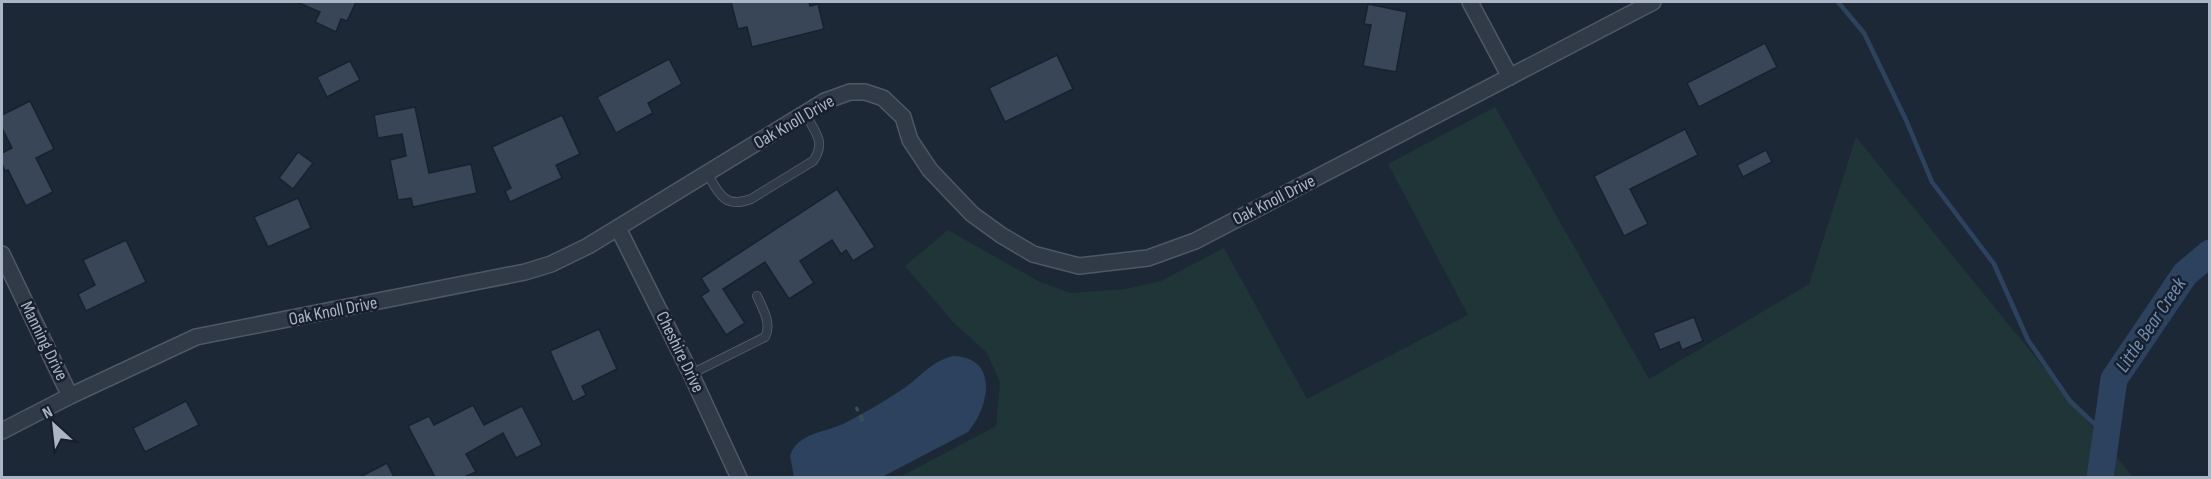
<svg xmlns="http://www.w3.org/2000/svg" width="2211" height="479" viewBox="0 0 2211 479" font-family="'Sofia Sans Condensed',sans-serif">
	<rect width="100%" height="100%" fill="#1d2837"/>
	<path fill="#1f3538" d="M1495,107L1649,379L1809,284L1856,137L2133,477H900L996,426L1000,382L987,353L953,322L905,266L948,230L1038,281L1070,293L1125,289L1161,281L1224,248L1307,399L1468,315L1388,164Z"/>
	<path fill="#2d425e" d="M953,356C999,357 990,407 968,432L882,477H794L790,456C798,431 828,433 847,422C866,412 885,401 903,389C922,376 930,362 953,356Z"/>
	<g fill="none" stroke-linecap="round" stroke-linejoin="round">
		<path stroke="#2d425e" stroke-width="4.5" d="M1838,2L1864,33L1906,120L1932,182L1994,264L2028,340L2070,401L2106,435"/>
		<path stroke="#2d425e" stroke-width="27" d="M2100,478L2114,379L2185,274L2210,253"/>
	</g>
	<g fill="#394658" stroke="#18212e" stroke-width="1.5">
		<path d="M297,2H356L347,21L341,19L336,32L315,22L320,12Z"/>
		<path d="M731,2H809L810,6L818,4L824,29L752,47L747,27L738,29Z"/>
		<path d="M1368,4L1407,12L1396,72L1363,66L1371,25L1364,24Z"/>
		<path d="M1765,43L1777,67L1699,107L1687,83Z"/>
		<path d="M1057,55L1073,89L1005,122L989,88Z"/>
		<path d="M669,59L682,84L648,103L653,113L616,133L597,97Z"/>
		<path d="M350,61L360,80L327,97L317,77Z"/>
		<path d="M30,101L54,149L36,158L53,192L26,206L8,170L5,171L2,164V153L12,148L2,128V115Z"/>
		<path d="M415,107L429,173L471,164L477,193L413,207L411,198L398,200L390,160L406,156L402,134L378,138L374,115Z"/>
		<path d="M562,115L580,154L556,165L562,178L510,202L505,191L511,188L492,147Z"/>
		<path d="M1685,129L1698,155L1630,189L1648,224L1624,236L1594,176Z"/>
		<path d="M1766,150L1772,162L1743,177L1737,165Z"/>
		<path d="M298,152L313,163L293,189L279,178Z"/>
		<path d="M837,189L875,247L853,261L846,250L841,254L832,240L800,261L814,283L789,299L765,262L723,289L745,323L726,335L701,296L709,291L701,278Z"/>
		<path d="M298,198L311,228L268,247L254,217Z"/>
		<path d="M126,240L146,282L86,311L78,294L95,285L83,260Z"/>
		<path d="M1694,317L1703,341L1682,350L1679,342L1660,350L1653,333Z"/>
		<path d="M599,329L617,369L582,386L586,395L573,402L550,351Z"/>
		<path d="M186,401L199,425L145,452L133,428Z"/>
		<path d="M473,405L484,425L522,406L542,445L516,458L503,433L466,454L476,472L464,477H435L408,426L429,416L434,425Z"/>
		<path d="M387,463L394,477H360Z"/>
	</g>
	<g fill="none" stroke-linecap="round" stroke-linejoin="round">
		<defs>
			<g id="service">
				<path d="M707,173C719,194 725,209 751,199L813,161C827,142 814,131 805,113"/>
				<path d="M691,374L765,337C772,324 763,309 757,296"/>
			</g>
			<g id="minor">
				<path d="M1470,2L1510,77"/>
				<path d="M618,228L691,374L739,478"/>
				<path d="M2,254L70,396"/>
				<path d="M2,431L70,396L196,337L525,272L551,264L588,246L825,101L850,92H865L883,98L903,117L910,140L930,170L972,214L1001,235L1033,254L1079,266L1148,258L1195,241L1653,2"/>
			</g>
		</defs>
		<use href="#service" stroke="#4e5866" stroke-width="10"/>
		<use href="#minor" stroke="#4e5866" stroke-width="18"/>
		<g stroke="#3a5153" stroke-width="3" stroke-dasharray="4.5 4.5" stroke-linecap="butt">
			<path d="M856,407L863,420"/>
			<path d="M860,421L866,418"/>
		</g>
		<use href="#service" stroke="#313a47" stroke-width="8"/>
		<use href="#minor" stroke="#313a47" stroke-width="15"/>
	</g>
	<g text-anchor="middle" dominant-baseline="central" stroke-width="5" stroke-linejoin="round" paint-order="stroke">
		<g font-size="18" fill="#aab5c5" stroke="#171f2c">
			<text transform="translate(794 122) rotate(-30)">Oak Knoll Drive</text>
			<text transform="translate(1274 200) rotate(-27)">Oak Knoll Drive</text>
			<text transform="translate(333 311) rotate(-11)">Oak Knoll Drive</text>
			<text transform="translate(44 341) rotate(64)">Manning Drive</text>
			<text transform="translate(680 352) rotate(64)">Cheshire Drive</text>
		</g>
		<g font-size="20" font-style="italic" fill="#708cb1" stroke="#171f2c">
			<text transform="translate(2151 325) rotate(-56)">Little Bear Creek</text>
		</g>
	</g>
	<rect width="2211" height="479" fill="none" stroke="#aab5c5" stroke-width="6"/>
	<g transform="translate(54 425) rotate(333)" stroke="#171f2c" stroke-width="4.5" paint-order="stroke">
	<path d="M0-4.5L10 22L0 15L-10 22Z" fill="#aab5c5"/>
	<text y="-9" font-size="16" font-weight="bold" text-anchor="middle" fill="#aab5c5">N</text>
	</g>
</svg>
